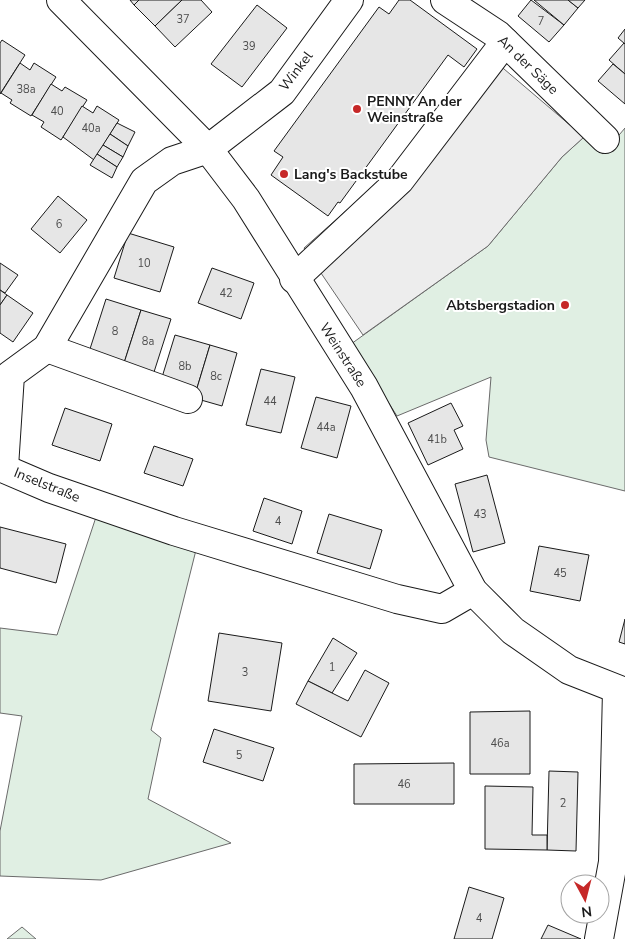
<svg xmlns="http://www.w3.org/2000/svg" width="625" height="939" viewBox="0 0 625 939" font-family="'Nunito Sans',sans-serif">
	<rect width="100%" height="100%" fill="#fff"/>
	<g fill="#e0efe3" stroke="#6a6a6a">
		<path d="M625,128V491L489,457L486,440L491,377L397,416L351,344L488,246L562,157L584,137L603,154Z"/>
		<path d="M97,514L196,550L151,730L161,738L148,799L231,843L101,880L0,876V831L22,716L0,713V628L57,635Z"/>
		<path d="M22,927L36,939H7Z"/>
	</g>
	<path fill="#ededed" stroke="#6a6a6a" d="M484,52L584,137L562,157L488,246L363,335L304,248L399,164Z"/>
	<g fill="#e6e6e6" stroke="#1a1a1a">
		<path d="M130,0H139L134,5Z"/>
		<path d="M139,0H182L155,26L134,5Z"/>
		<path d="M182,0H201L212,12L175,47L155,26Z"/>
		<path d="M399,0H410L477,49L464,67L448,55L340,203L338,202L328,216L271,175L283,157L274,151L379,7L389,14Z"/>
		<path d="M531,0L564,25L549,42L518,16Z"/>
		<path d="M534,0H568L578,8L564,25Z"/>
		<path d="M568,0H585L578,8Z"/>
		<path d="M257,5L287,28L242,87L211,64Z"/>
		<path d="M625,29V44L618,38Z"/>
		<path d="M2,40L25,55L0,94V43Z"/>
		<path d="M624,43L625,44V74L609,60Z"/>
		<path d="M20,63L30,70L34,63L56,77L31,116L10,103L12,100L1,93Z"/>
		<path d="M613,64L625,74V104L598,81Z"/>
		<path d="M51,84L62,91L65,87L87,100L61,140L41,127L44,122L32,115Z"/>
		<path d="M82,106L93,113L97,106L119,120L94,160L63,137Z"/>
		<path d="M117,123L135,132L128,146L110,134Z"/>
		<path d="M110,134L128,146L123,157L103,145Z"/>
		<path d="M103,145L123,157L117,167L97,154Z"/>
		<path d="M97,154L117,167L112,178L90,165Z"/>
		<path d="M58,196L87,220L60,253L31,229Z"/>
		<path d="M128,233L174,247L160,292L114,278Z"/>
		<path d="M0,263L18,275L5,293L0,290Z"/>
		<path d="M212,268L254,283L241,319L198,303Z"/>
		<path d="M0,290L7,295L0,305Z"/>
		<path d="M7,295L33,313L13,342L0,333V305Z"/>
		<path d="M106,299L141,310L124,363L89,352Z"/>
		<path d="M141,310L171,319L154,372L124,363Z"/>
		<path d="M175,335L210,345L194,398L159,387Z"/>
		<path d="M210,345L237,353L222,406L194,398Z"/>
		<path d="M261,369L295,377L281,433L246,425Z"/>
		<path d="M316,397L351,406L337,458L301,448Z"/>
		<path d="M451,403L463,426L454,430L463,449L428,465L408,423Z"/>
		<path d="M65,408L112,424L100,461L52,445Z"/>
		<path d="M154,446L193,459L183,486L144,473Z"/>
		<path d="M487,475L505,543L473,552L455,484Z"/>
		<path d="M264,498L302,511L292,544L253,531Z"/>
		<path d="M329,514L382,530L370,569L317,553Z"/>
		<path d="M0,527L66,544L56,583L0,568Z"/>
		<path d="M539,546L589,555L580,601L530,591Z"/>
		<path d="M625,619V644L619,642Z"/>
		<path d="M219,633L282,643L271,711L208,701Z"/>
		<path d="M333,638L357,653L332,693L308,681Z"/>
		<path d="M365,670L389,683L361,737L296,704L308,681L348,701Z"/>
		<path d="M530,711V774H470V712Z"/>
		<path d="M214,729L274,748L263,781L203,762Z"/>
		<path d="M454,763V804H354V764Z"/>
		<path d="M549,771L578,772L576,851L547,850Z"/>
		<path d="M485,786L533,787L532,835H547V850L485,849Z"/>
		<path d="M469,887L504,898L492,939H454Z"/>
		<path d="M548,925L581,939H541Z"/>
	</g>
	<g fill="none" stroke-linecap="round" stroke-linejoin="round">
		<defs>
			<g id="minor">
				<path d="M61,0L208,149L246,199L364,387L473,591L513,631L569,670L625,692"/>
				<path d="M445,0L498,35L605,139"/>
				<path d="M294,279L400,180L505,42"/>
				<path d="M47,348L188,399"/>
				<path d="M0,467L49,488L174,531L397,599L442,609L473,591"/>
				<path d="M4,467L10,375L47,348L144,181L172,161L208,149L282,92L349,0"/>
				<path d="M599,939L613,862L617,690"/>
			</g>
		</defs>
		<use href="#minor" stroke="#1a1a1a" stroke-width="30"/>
		<use href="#minor" stroke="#fff" stroke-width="28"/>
	</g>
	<g fill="#c62828" stroke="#fff" stroke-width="2">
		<circle cx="357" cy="109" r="5"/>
		<circle cx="284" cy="174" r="5"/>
		<circle cx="565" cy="305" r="5"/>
	</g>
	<g text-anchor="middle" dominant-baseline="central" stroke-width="4" stroke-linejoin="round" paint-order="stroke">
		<g font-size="11" fill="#4d4d4d">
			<text x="183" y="19">37</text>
			<text x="541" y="21">7</text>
			<text x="249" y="46">39</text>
			<text x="26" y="89">38a</text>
			<text x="57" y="111">40</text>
			<text x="91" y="128">40a</text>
			<text x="59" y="224">6</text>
			<text x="144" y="263">10</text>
			<text x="226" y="293">42</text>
			<text x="115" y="331">8</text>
			<text x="148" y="341">8a</text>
			<text x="185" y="366">8b</text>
			<text x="216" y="376">8c</text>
			<text x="270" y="401">44</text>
			<text x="326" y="427">44a</text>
			<text x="437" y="439">41b</text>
			<text x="480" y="514">43</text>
			<text x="278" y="521">4</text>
			<text x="560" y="573">45</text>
			<text x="332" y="667">1</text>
			<text x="245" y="672">3</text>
			<text x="500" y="743">46a</text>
			<text x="239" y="755">5</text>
			<text x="404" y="784">46</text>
			<text x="563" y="803">2</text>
			<text x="479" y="918">4</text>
		</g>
		<g font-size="14" fill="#1a1a1a" stroke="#fff">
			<text transform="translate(528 65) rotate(44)">An der Säge</text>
			<text transform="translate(296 71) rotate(-53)">Winkel</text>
			<text transform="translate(343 355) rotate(57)">Weinstraße</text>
			<text transform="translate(47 485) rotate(22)">Inselstraße</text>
		</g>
		<g font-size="14" font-weight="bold" fill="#1a1a1a" stroke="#fff" text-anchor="start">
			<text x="367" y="101">PENNY An der<tspan x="367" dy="16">Weinstraße</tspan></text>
			<text x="294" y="174">Lang's Backstube</text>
			<text x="555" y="305" text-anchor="end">Abtsbergstadion</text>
		</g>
	</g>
	<g transform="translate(585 899) rotate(173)"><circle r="24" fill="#ffffff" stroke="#a3a3a3"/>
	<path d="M0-4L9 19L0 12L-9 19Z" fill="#c62828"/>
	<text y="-8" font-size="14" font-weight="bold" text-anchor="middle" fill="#1a1a1a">N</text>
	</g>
</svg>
